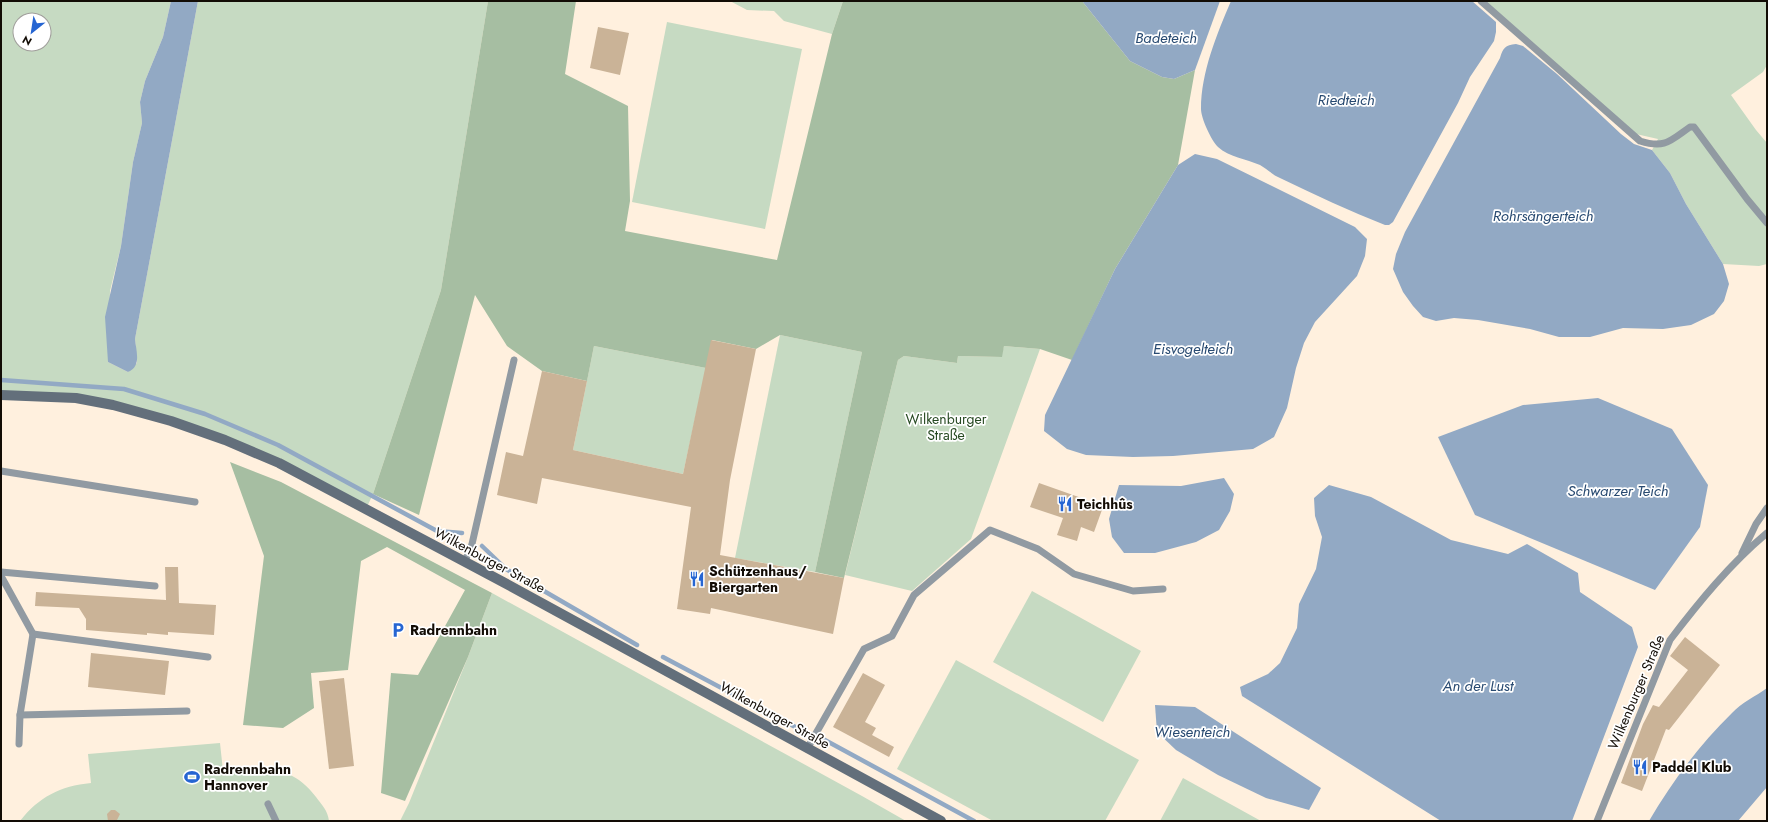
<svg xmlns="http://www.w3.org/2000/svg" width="1768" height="822" viewBox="0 0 1768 822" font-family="Jost,sans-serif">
	<rect width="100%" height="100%" fill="#fff0de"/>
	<g fill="#c6dac2" fill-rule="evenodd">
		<path d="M1,1H171L163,37L145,81L140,102L142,123L133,162L121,246L110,291L108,362L128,372L137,363L135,339L198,1H488L441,290L373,494L366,509L279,463L113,405L1,391ZM20,20H44V44H20Z"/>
		<path d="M730,1H843L832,34L784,21L774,11L747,10Z"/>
		<path d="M1485,1H1767V65L1763,72L1731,95L1756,130L1767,143V264L1759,266L1723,264L1686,204L1670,173L1652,150L1658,139L1636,134Z"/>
		<path d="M667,22L802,49L765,229L632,202Z"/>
		<path d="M780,335L862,352L815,572L735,558Z"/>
		<path d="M594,346L706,368L683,474L573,450Z"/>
		<path d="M1004,346L1040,349L971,539L912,591L845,575L898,360L904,356L957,363L958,356L1001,357Z"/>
		<path d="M1032,591L1141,651L1103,722L993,662Z"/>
		<path d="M492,593L862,796L906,821H400L409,803L468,657Z"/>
		<path d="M956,660L1139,760L1105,821H993L897,769Z"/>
		<path d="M220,743L223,771C260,767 291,763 316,797C322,805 328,811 329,821H20C39,797 60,786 91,783L88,754Z"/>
		<path d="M1183,778L1261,821H1160Z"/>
	</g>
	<g fill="#a6bea2">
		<path d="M488,1H576L565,74L628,106L630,201L625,231L777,260L832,34L843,1H1082L1130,61L1162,77L1174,79L1195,70L1178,165L1115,269L1072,360L1040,349L1004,346L1002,357L958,356L957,363L904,356L898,360L844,578L815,572L862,352L780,335L756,349L712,340L706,368L594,346L587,381L542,371L507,346L475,295L419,515L373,494L441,290Z"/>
		<path d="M230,462L281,482L492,593L468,657L405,801L381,793L391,673L418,675L465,590L387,547L361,561L348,670L311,673L314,708L283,728L243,725L264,556Z"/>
	</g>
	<g fill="#92a9c4">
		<path d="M171,1H198L135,339C136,351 142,366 128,372L108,362L105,317L121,246L133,162L142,123L140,102L145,81L163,37Z"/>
		<path d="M1082,1H1220L1195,70L1174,79L1162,77L1130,61Z"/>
		<path d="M1231,1H1472L1496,22V32L1494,41L1470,77L1458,103L1393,222L1389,225H1385C1350,211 1315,195 1280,178C1273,175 1267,169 1260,165C1246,159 1229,157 1218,147C1211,140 1201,118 1201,109C1201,72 1217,34 1231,1Z"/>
		<path d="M1516,44L1523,46L1557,74L1621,134L1634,144L1652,150L1670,173L1686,204L1723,264L1729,284L1724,301L1714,314L1691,325L1663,329L1623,328L1590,337H1559L1530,329L1478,320L1454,318L1436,321L1423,317L1413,306L1403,292L1393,269L1396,254L1405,232L1500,58C1503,48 1505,45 1516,44Z"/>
		<path d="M1195,154L1217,159L1355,227L1367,239L1365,256L1357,276L1315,322L1304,343L1296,368L1287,408L1274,437L1253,449L1173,456L1133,457L1086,455L1067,449L1044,431L1045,415L1115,269L1178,165Z"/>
		<path d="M1598,398L1672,429L1708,485L1700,527L1655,590L1475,515L1438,437L1523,405Z"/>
		<path d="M1224,478L1234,494L1230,511L1219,530L1196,542L1155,553H1124L1112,537L1109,519L1119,485L1181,486Z"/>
		<path d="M1329,485L1371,497L1451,540L1508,554L1527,544L1578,573L1580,592L1632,627L1638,647L1572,821H1441L1242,696L1240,687L1268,674L1280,663L1297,628L1299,604L1316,569L1322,537L1315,516L1314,498Z"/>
		<path d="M1767,688V787L1738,821H1649C1672,782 1699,745 1732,713C1741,703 1756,696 1767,688Z"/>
		<path d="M1155,705L1195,707L1321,788L1309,810L1266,798L1218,775L1176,750L1157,732Z"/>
	</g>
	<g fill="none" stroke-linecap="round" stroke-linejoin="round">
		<g stroke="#92a9c4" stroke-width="4.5">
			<path d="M1,380L124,389L205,414L278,445L437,531L462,533"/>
			<path d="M482,546L506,569L637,645"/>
			<path d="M663,657L801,730"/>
			<path d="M823,739L974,821"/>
		</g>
	</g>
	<g fill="#cab397">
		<path d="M598,27L629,33L620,75L590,68Z"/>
		<path d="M711,340L756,349L730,480L720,555L844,578L833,634L711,608L710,614L677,609L691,507L542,478L537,504L497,495L506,452L523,456L542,371L587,381L573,450L683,474Z"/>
		<path d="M1039,483L1090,501V503L1103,507L1094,532L1081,527L1077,541L1057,535L1063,518L1030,507Z"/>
		<path d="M165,567H178L179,603L216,605L214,635L168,632V635L147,633V635L86,630V619L79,608L35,606L36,592L166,600Z"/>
		<path d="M1685,637L1720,665L1669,730L1666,729L1642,791L1621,783L1643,724L1653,705L1659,707L1688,670L1670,656Z"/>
		<path d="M91,653L169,661L165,695L88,687Z"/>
		<path d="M863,673L885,685L865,722L876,728L872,735L894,747L889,757L833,727Z"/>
		<path d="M344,678L354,766L329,769L319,681Z"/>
		<path d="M111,810H115L120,814L117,820L108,821L107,814Z"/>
	</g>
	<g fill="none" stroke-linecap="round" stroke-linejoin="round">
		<g stroke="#919aa2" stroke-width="7">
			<path d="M1481,1L1640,141C1665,149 1670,141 1690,127H1694L1747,199L1767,223"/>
			<path d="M1,471L195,502"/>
			<path d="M1742,553L1756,524L1767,508"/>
			<path d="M465,561L472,544L514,360"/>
			<path d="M1,572L155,586"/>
			<path d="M1,576L33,634L20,715L19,744"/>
			<path d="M33,634L208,657"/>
			<path d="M20,715L187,711"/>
			<path d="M807,749L864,649L892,636L914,595L990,530L1038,549L1074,574L1133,591L1163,589"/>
			<path d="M268,804L276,821"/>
			<path d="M1597,821L1670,640C1699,602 1730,564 1767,533"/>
		</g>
		<path stroke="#636f7b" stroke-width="10" d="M1,395L76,398L113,405L171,421L225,440L279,463L503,582L941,821"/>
	</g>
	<defs>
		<symbol id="restaurant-bare" viewBox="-9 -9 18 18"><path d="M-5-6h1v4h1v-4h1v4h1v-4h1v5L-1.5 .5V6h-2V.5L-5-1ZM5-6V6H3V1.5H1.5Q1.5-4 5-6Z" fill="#2665d2" stroke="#fff" stroke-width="2.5" paint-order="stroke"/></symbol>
		<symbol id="parking-bare" viewBox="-9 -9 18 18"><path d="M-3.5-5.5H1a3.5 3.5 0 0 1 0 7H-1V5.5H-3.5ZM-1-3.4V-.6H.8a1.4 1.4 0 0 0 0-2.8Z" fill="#2665d2" stroke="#fff" stroke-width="2.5" paint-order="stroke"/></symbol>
		<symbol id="stadium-bare" viewBox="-9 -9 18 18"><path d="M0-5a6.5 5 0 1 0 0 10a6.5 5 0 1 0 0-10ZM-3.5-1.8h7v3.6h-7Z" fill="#2665d2" stroke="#fff" stroke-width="2.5" paint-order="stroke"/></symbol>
	</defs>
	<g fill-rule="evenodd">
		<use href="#restaurant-bare" x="1054" y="493" width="22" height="22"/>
		<use href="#restaurant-bare" x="686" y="568" width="22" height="22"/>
		<use href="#parking-bare" x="387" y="619" width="22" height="22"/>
		<use href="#restaurant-bare" x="1629" y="756" width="22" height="22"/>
		<use href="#stadium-bare" x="181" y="766" width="22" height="22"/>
	</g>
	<g text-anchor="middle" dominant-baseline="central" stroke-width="3.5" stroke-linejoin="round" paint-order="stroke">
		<g font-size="14" fill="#254820" stroke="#fff">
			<text x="946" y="419">Wilkenburger<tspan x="946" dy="16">Straße</tspan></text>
		</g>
		<g font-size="14" font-weight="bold" fill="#120c05" stroke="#fff" text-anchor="start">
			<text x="1077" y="504">Teichhûs</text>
			<text x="709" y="571">Schützenhaus/<tspan x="709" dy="16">Biergarten</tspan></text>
			<text x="410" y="630">Radrennbahn</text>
			<text x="1652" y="767">Paddel Klub</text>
			<text x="204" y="769">Radrennbahn<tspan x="204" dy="16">Hannover</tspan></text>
		</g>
		<g font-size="14" fill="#120c05" stroke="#fff">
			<text transform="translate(490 560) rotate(28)">Wilkenburger Straße</text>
			<text transform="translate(1636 692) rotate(-67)">Wilkenburger Straße</text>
			<text transform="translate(775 715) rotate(29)">Wilkenburger Straße</text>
		</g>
		<g font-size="15" font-style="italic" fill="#284a71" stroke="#fff">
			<text x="1166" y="38">Badeteich</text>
			<text x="1346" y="100">Riedteich</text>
			<text x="1543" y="216">Rohrsängerteich</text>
			<text x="1193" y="349">Eisvogelteich</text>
			<text x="1618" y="491">Schwarzer Teich</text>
			<text x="1478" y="686">An der Lust</text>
			<text x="1192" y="732">Wiesenteich</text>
		</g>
	</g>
	<rect width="1768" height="822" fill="none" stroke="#120c05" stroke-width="4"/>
	<g transform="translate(32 32) rotate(210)"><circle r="19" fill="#ffffff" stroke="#a09e9b"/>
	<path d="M0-3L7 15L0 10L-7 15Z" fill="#2665d2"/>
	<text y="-6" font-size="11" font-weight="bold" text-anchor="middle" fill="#120c05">N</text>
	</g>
</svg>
